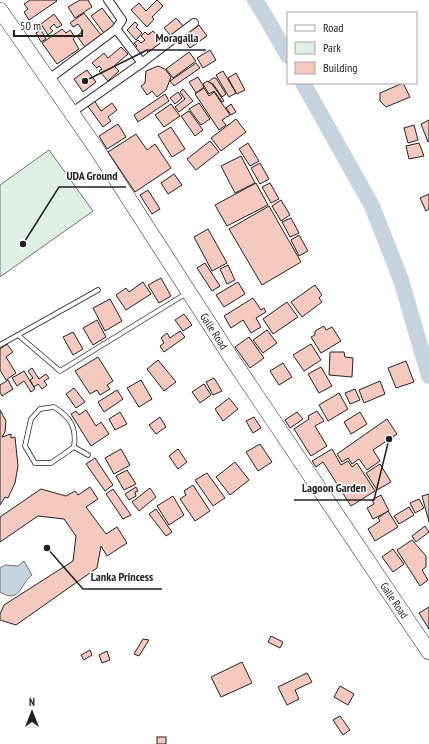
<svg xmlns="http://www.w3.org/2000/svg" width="429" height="744" viewBox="0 0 429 744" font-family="'PT Sans Narrow',sans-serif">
	<rect width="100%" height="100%" fill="#fff"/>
	<path fill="#e0efe3" stroke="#6f6f6f" d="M49,150L93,211L0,277V185Z"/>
	<path fill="#c7d3dd" stroke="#6f6f6f" d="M24,561L32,575C21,582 20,605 0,592V568L5,565L18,566Z"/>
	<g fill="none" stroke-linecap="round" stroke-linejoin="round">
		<g stroke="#c7d3dd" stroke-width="16">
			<path d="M255,0L264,14L288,56"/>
			<path d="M303,83L372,206L401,280L429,376"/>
		</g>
	</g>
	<g fill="#f3c9c0" stroke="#222">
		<path d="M30,0H56L57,1L29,20L24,12L28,9L24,4Z"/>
		<path d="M80,0H88L92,7L75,18L68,7Z"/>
		<path d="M157,0L163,6L152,17L154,19L147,27L131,10L139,3L146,11Z"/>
		<path d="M102,8L115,25L104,33L91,16Z"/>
		<path d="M84,13L101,35L85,47L77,36L83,31L78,24L73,27L70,23Z"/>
		<path d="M54,14L62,25L57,28L54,24L50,28L53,31L48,35L41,24Z"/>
		<path d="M176,18L184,27L172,37L164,28Z"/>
		<path d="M135,22L138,25L136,27L142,33L136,40L127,30Z"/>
		<path d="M199,25L207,36L190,48L182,37Z"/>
		<path d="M62,29L66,33L70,30L75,37L73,39L79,49L57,64L42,43Z"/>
		<path d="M41,30L46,39L41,42L36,33Z"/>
		<path d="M153,31L163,43L150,54L146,50L141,54L135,48L137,46L134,43L138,40L141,43L145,40L141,36L145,32L148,35Z"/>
		<path d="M121,47L128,54L114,66L119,71L108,81L99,71L102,69L99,66L97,68L92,63L104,53L108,58Z"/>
		<path d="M210,50L216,60L203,68L197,58Z"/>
		<path d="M189,52L196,61L173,78L166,69Z"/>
		<path d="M196,63L200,68L174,86L170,81Z"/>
		<path d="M158,66L165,69L171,77L166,90L157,97L152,91L147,95L141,86L145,83L146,71Z"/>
		<path d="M87,70L96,82L83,92L74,79Z"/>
		<path d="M223,71L236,93L229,97L216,75Z"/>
		<path d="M236,73L245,90L237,94L228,78Z"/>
		<path d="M198,77L204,87L196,93L189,82Z"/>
		<path d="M213,78H216L226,94L222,97L213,84L208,82Z"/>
		<path d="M207,81L212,84L224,101L222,102L214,91L209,94L203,84Z"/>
		<path d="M403,83L410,97L386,107L380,101V93Z"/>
		<path d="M204,88L209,96L214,92L230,115L222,120L226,125L219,130L195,94Z"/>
		<path d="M183,89L193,101L179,112L175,107L185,99L180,92Z"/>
		<path d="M178,92L182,98L175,104L170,98Z"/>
		<path d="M165,94L169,101L138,122L134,115Z"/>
		<path d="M94,100L101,111L112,103L117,110L108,117L111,121L103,127L87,105Z"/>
		<path d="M199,103L210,119L201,125L189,109Z"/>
		<path d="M171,104L180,116L164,127L155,115Z"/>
		<path d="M231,104L236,112L231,115L226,108Z"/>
		<path d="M189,111L203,130L195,136L181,116Z"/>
		<path d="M236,119L246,132L221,151L211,138Z"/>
		<path d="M429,120V141L428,142L421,124Z"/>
		<path d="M118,124L126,137L107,149L99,136Z"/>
		<path d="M414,125L418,140L408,143L404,128Z"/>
		<path d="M171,127L185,149L172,157L158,135Z"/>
		<path d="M136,134L147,150L155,144L171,168L135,192L108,152Z"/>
		<path d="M210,141L219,152L196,170L187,159Z"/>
		<path d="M248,143L259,161L250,166L239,149Z"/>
		<path d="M419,143L424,156L409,159L406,146Z"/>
		<path d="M241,156L255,183L235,193L221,166Z"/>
		<path d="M260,163L269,179L260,184L251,168Z"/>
		<path d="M174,174L182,185L168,194L161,183Z"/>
		<path d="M256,183L268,205L227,226L215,205Z"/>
		<path d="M270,183L279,199L271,203L262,187Z"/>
		<path d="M148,190L160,209L152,214L140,195Z"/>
		<path d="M429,194V209L426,211L420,198Z"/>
		<path d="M281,200L290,215L281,221L272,206Z"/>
		<path d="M269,206L301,262L262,285L229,229Z"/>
		<path d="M291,218L299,233L290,237L282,222Z"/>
		<path d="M208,229L227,263L212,271L194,237Z"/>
		<path d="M299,235L308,251L299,256L291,240Z"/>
		<path d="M205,263L220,286L212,291L197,268Z"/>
		<path d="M228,265L235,280L227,284L220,269Z"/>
		<path d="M161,278L171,296L159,303L148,285Z"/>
		<path d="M143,282L151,294L126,310L116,295L126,288L129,292Z"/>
		<path d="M238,282L245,294L224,307L216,295Z"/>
		<path d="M315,285L322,295L319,298L322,302L302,317L291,302Z"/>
		<path d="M253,298L261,310L264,308L266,312L256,318L261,327L251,333L243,320L231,328L224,316Z"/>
		<path d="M110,299L122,321L105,331L93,308Z"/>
		<path d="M287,302L298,317L273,334L263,319Z"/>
		<path d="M184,314L192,325L183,331L175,320Z"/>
		<path d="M97,320L106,337L93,345L83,328Z"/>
		<path d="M324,326L326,330L332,327L341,341L321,353L311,337L315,335V331Z"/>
		<path d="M267,330L277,343L263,353L253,340Z"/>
		<path d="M180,331L185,337L164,352L160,346L164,343L161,338L167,333L170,338Z"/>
		<path d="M73,332L83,349L73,355L63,337Z"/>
		<path d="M249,337L264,358L250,368L235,347Z"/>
		<path d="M7,344L13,352L6,357L16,373L6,380L0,370V349Z"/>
		<path d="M311,344L321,360L304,371L293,355Z"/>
		<path d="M330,352H344L345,357L353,358L352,377L329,375Z"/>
		<path d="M98,357L113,381L107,385L110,389L100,395L97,390L90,394L75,371Z"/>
		<path d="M158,360L176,382L164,391L147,369Z"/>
		<path d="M406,361L414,382L396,388L388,368Z"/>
		<path d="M283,363L292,377L279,385L270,371Z"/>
		<path d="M321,367L332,386L319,393L308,374Z"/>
		<path d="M32,368L39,379L46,374L49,378L44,381L47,385L42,389L38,384L34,387L30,380L33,378L28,371Z"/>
		<path d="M24,371L35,389L31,392L24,381L17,386L12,378Z"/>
		<path d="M214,378L222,391L213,395L206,382Z"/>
		<path d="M8,380L13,389L2,396L0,392V385Z"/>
		<path d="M141,380L152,399L139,407L127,388Z"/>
		<path d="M380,381L385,394L364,403L359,390Z"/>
		<path d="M204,384L211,395L200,403L192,392Z"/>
		<path d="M74,388L85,402L76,408L66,394Z"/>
		<path d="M355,389L360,400L350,404L345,393Z"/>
		<path d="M117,390L123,399L104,412L98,402Z"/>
		<path d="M339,393L348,409L328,421L319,405Z"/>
		<path d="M229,398L238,409L223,421L215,409Z"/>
		<path d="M0,410L6,421L5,432L2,437L11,434V438L15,437L18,466L15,483L8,498L5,497L0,505Z"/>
		<path d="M86,410L96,426L101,422L109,434L91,446L71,414L76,411L79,415Z"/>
		<path d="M317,411L324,421L315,426L327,446L311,456L294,429L309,419L308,416Z"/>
		<path d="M120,412L127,424L115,430L109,419Z"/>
		<path d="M297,412L303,419L290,428L285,420Z"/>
		<path d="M360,412L367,424L351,434L344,422Z"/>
		<path d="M160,417L166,427L156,434L149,425Z"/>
		<path d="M254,417L261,428L253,433L246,421Z"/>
		<path d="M387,419L397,434L373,450L380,461L367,470L359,459L352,464L348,458L342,462L337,454Z"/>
		<path d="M260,444L272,462L258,471L246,452Z"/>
		<path d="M121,449L130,465L114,474L105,458Z"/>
		<path d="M178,449L187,462L178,469L169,456Z"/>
		<path d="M332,449L341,465L348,461L352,467L357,463L375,491L351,506L323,462L316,467L312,461Z"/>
		<path d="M95,458L113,485L105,491L86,464Z"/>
		<path d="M235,462L249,480L230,495L216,477Z"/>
		<path d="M380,464L391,482L377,490L366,473Z"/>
		<path d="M127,470L136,484L124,490L116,476Z"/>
		<path d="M207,473L225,498L213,506L195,480Z"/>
		<path d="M193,485L210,511L195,521L180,499L186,495L184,491Z"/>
		<path d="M90,487L98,499L86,507L106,534L117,527L127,543L107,556L101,546L97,568L16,625L0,620V614L4,605L73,561L76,536L64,519L38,516L0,542V517L41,489L66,496L75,491L78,495Z"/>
		<path d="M136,487L138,491L135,492L136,496L129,500L125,494Z"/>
		<path d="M150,488L156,497L139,511L132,502Z"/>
		<path d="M113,489L131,515L123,519L106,494Z"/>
		<path d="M429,494V522L422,496Z"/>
		<path d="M381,495L389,511L373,519L367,508L374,504L372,500Z"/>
		<path d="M173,496L184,515L169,525L157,506Z"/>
		<path d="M419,499L424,508L415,513L410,503Z"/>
		<path d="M409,507L414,515L399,524L394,516Z"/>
		<path d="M156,509L172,532L166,536L149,514Z"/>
		<path d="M388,511L398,527L375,541L368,529L380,521L378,518Z"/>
		<path d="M425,526L429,532L416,542L412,536Z"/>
		<path d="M412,540L426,556V567L422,570L428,580L420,586L397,550Z"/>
		<path d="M393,549L404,564L393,572L382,557Z"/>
		<path d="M429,607V629L419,613Z"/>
		<path d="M271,636L283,642L280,648L268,642Z"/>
		<path d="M143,639L149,640L139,656L134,654Z"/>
		<path d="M90,650L92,655L84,660L81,655Z"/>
		<path d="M107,651L110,660L102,663L99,655Z"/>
		<path d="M242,662L252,683L221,697L211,677Z"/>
		<path d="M307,673L312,682L295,690L299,699L287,705L278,687Z"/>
		<path d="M340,686L354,694L348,705L334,697Z"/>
		<path d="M340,716L350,730L343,735L333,720Z"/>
		<rect x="157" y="737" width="9" height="7"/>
	</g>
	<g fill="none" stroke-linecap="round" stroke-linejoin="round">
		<defs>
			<g id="lane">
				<path d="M18,335L60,371L187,293"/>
				<path d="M0,345L98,290"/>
				<path d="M74,447C77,427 70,417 54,407L40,409L31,419L25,446L35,463H51L74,447L88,455"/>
			</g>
			<g id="street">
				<path d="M108,0L122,20L116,29"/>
				<path d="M49,79L116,29L142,63"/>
				<path d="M71,113L139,65L194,23"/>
			</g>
			<g id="highway">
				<path id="s1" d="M0,10L96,148L232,359L429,652"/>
			</g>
		</defs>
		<use href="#lane" stroke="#222" stroke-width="5.5"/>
		<use href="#street" stroke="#222" stroke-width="10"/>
		<use href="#highway" stroke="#222" stroke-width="16"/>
		<use href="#lane" stroke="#fff" stroke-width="4"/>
		<use href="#street" stroke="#fff" stroke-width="8"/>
		<use href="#highway" stroke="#fff" stroke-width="15"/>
	</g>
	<g text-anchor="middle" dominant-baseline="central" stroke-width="3" stroke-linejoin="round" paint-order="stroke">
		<g font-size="11" fill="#222" stroke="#fff">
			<text stroke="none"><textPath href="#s1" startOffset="386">Galle Road</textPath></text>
			<text stroke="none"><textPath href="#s1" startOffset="710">Galle Road</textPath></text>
		</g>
	</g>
	<path fill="none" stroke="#222" stroke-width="1.5" d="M85 81L147 50H206M23 244L59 187H126M389 439L374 500H294M47 548L83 589H162"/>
	<g fill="#222" stroke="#fff" stroke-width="1.5">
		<circle cx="85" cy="81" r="4"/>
		<circle cx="23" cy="244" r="4"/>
		<circle cx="389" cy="439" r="4"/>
		<circle cx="47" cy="548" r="4"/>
	</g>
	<g font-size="12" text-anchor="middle" font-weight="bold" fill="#222" stroke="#fff" stroke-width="3" stroke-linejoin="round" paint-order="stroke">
		<text x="177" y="42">Moragalla</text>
		<text x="92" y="180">UDA Ground</text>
		<text x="334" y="492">Lagoon Garden</text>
		<text x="122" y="581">Lanka Princess</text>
	</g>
	<rect x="287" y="12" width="130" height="72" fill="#ffffff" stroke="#a7a7a7"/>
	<rect x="295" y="25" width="20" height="6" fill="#ffffff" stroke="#a7a7a7"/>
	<text x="323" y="32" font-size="12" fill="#222222">Road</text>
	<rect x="295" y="42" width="20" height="12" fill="#e0efe3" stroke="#a7a7a7"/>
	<text x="323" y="52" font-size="12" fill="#222222">Park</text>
	<rect x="295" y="62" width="20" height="12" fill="#f3c9c0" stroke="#a7a7a7"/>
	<text x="323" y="72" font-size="12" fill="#222222">Building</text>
	<g transform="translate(32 712)" stroke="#ffffff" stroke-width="3" paint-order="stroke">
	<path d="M0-3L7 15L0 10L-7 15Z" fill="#222222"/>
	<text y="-6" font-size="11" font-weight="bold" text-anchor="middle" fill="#222222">N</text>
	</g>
	<path d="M14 30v6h68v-6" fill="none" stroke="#222222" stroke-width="2"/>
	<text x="20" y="30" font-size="12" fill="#222222" stroke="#ffffff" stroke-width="3" paint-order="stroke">50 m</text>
</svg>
